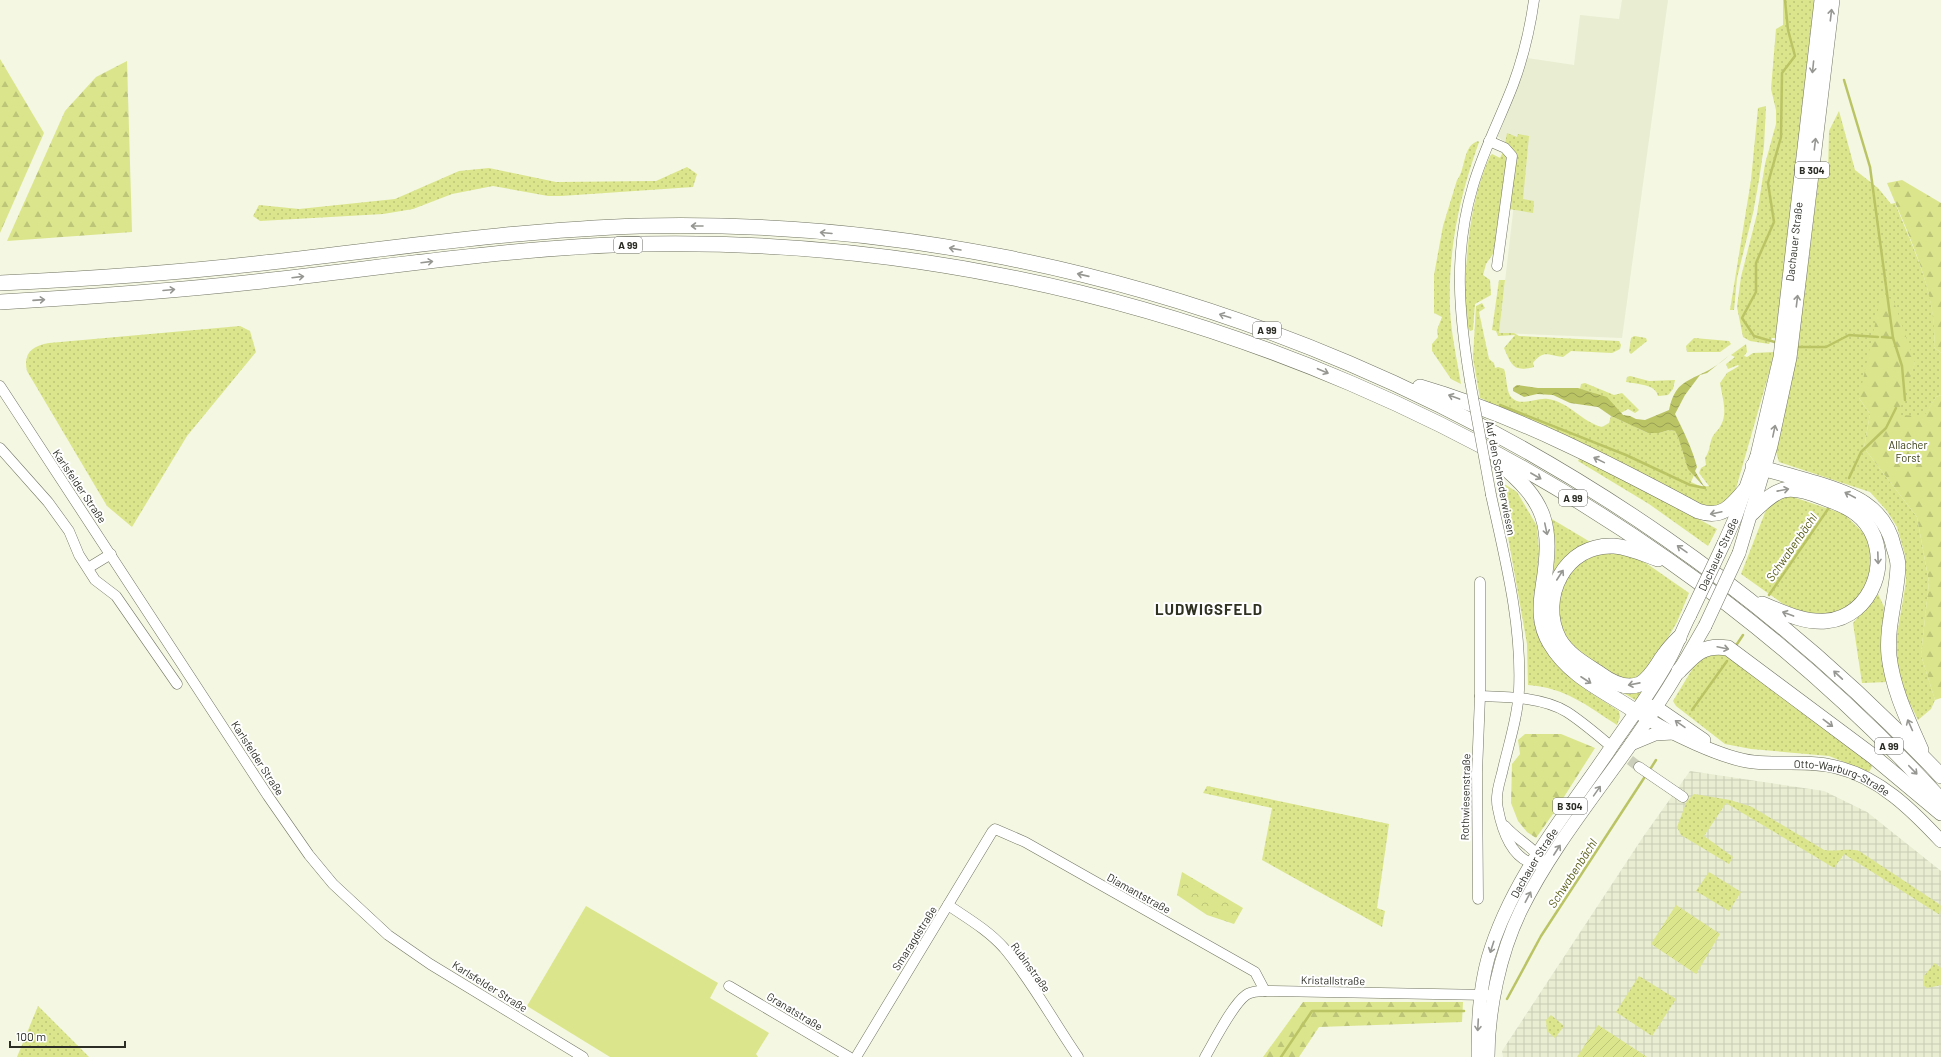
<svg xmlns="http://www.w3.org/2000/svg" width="1941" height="1057" viewBox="0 0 1941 1057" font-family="Barlow,sans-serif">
	<defs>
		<pattern id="industrial-grid" width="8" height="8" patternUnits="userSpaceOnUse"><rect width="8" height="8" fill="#e9edd1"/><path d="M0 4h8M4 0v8" fill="none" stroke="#c8ccb3"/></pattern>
		<pattern id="grass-dots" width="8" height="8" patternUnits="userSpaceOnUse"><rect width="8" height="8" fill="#dbe58b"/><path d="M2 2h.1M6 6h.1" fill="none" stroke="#bcc578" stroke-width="1.8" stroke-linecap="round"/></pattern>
		<pattern id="forest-firs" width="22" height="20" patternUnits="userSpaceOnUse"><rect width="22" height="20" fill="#dbe58b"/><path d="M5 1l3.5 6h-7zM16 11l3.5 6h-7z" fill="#bcc578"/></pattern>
		<pattern id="park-crowns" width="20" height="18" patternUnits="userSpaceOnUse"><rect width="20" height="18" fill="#dbe58b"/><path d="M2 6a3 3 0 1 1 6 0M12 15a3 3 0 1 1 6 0" fill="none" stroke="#bcc578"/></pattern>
		<pattern id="garden-furrows" width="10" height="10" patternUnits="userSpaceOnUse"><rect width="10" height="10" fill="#dbe58b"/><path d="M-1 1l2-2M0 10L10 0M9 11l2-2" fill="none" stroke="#bcc578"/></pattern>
		<pattern id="water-waves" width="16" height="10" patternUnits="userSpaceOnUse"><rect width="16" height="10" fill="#bbc465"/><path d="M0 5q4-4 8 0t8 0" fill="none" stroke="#98a053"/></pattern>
	</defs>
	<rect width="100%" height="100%" fill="#f4f7e2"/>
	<path fill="#e9edd1" d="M1622,0H1668L1622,338L1499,333L1519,161L1508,145L1497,136L1527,58L1574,65L1580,15L1619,19Z"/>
	<path fill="url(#industrial-grid)" d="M1690,771L1824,791L1867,812L1941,871V1057H1503L1502,1051L1643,837Z"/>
	<g fill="url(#grass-dots)">
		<path d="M1783,0H1817L1777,338H1772L1769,344L1750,341L1743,337L1737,307L1741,277L1757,214L1765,164L1776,124V110L1771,89L1776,29L1783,25Z"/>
		<path d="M1766,106L1764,146L1759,180L1753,213L1737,278L1734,310H1730L1751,180L1758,108Z"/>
		<path d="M1839,111L1855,170L1878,188L1891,204L1895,203C1913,248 1938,297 1934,347L1941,353V395L1936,397L1924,417L1897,416L1915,362L1859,398L1870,414L1864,448L1917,517L1929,582L1921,655L1935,700L1931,709L1918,720L1903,689L1897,660V635L1906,582L1905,555L1897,527L1887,511L1870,492L1779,462L1776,452L1798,343L1819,175L1828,176L1829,131Z"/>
		<path d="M1507,133L1517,137L1518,134L1529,136L1523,199L1534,201L1533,213L1509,209L1515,161L1505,144Z"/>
		<path d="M1478,141L1479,142C1459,198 1448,249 1450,309C1451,334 1457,359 1461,384L1451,379L1432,351V344L1438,337L1437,330L1442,317L1434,313V275L1443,226L1457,180C1466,170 1462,146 1478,141Z"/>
		<path d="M1503,152L1508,157L1496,254H1493L1486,264L1483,275L1490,280L1491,295L1475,304L1473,330L1470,331C1464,323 1465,308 1465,298C1466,250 1470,201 1490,156L1492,154L1500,158Z"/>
		<path d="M687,167L697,174L693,187L561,196H548L493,186L452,194L413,209L383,214L260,221L253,216L259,205L299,209L395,199L459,171L489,168L556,182L656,181Z"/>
		<path d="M1499,280H1505L1499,333H1514L1519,336L1619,341L1621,345L1620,349L1612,353L1571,351L1563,357C1548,356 1544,349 1533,363L1534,367C1513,372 1512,366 1504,348L1515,335L1498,336L1496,331L1492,330Z"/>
		<path d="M1482,303L1485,308L1479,312L1489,359L1494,363L1495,368L1498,367L1504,369C1507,377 1506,393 1512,398C1521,407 1537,397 1548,399C1569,402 1582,422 1602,427L1609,423L1611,416L1648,433H1659L1669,430L1675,431C1683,445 1683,464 1694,475L1691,482L1702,487L1709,486L1699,473L1701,468L1706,465L1705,458C1710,451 1709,446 1712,438C1714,433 1719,430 1721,425C1728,413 1722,396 1720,383L1727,373L1739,366L1738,365L1728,369L1726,364L1735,357L1731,355L1746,344L1747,352L1744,356L1747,357L1753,353L1775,352L1735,492L1726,504L1709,510L1484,403L1485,400L1480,398L1473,358L1476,306Z"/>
		<path d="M240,326L250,331L256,352L187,436L132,527L107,506L27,371C23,353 32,346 49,343Z"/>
		<path d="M1634,336L1646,338L1647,341L1631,354L1629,352L1631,338Z"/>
		<path d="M1694,338L1729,341L1731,344L1720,352H1687L1686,346Z"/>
		<path d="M1630,376L1649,381L1675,380L1673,389L1668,395L1658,396C1656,384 1636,384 1626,382L1627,377Z"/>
		<path d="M1585,383L1614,395L1622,393L1639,410L1635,413L1628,409L1621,413L1594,393L1580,389L1581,384Z"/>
		<path d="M1581,456L1717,529L1708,546L1649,504L1578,461Z"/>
		<path d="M1498,480L1517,492L1537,526L1539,551L1535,608L1553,658L1565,673L1586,690L1619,711L1620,717L1617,725C1586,705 1566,688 1528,685L1527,644Z"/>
		<path d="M1784,494L1844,514L1867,536L1873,560L1869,585L1853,604L1835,615L1812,616L1783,604L1741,574L1766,510L1775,500Z"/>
		<path d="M1550,518L1592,543L1553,578C1555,557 1557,538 1550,518Z"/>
		<path d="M1619,552L1643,561L1689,593L1677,622L1651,667L1633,679H1616L1575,651L1561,631L1555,603L1562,584L1577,563L1593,555Z"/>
		<path d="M1878,594L1886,611L1888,682L1862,683L1853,623Z"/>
		<path d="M1722,653L1874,763L1869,772L1829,756L1751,749L1725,744L1676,706L1673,701L1699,658Z"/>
		<path d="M1615,688L1646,689L1637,701Z"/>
		<path d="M1207,786L1389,824L1377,908L1385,911L1382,927L1262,860L1272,808L1203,793Z"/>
		<path d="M1694,794L1730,800L1752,807L1824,850C1836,852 1846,848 1859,851L1939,904L1941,906L1940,915L1844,854L1834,868L1726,803L1704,836L1733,857L1729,864L1681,835L1677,827L1687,801Z"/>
		<path d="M1709,872L1741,892L1729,911L1696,891Z"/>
		<path d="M1935,963L1941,968V985L1927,988L1923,985V977Z"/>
		<path d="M1639,976L1676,999L1652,1036L1616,1012Z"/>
		<path d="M38,1006L89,1057H17Z"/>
		<path d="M1551,1015L1564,1026L1555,1038L1547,1031L1546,1020Z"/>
	</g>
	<g fill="url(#forest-firs)">
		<path d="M0,59L44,133L0,233Z"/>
		<path d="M127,61L132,232L7,241L65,111L96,77Z"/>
		<path d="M1902,180L1941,203V353L1934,347C1938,293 1907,232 1887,183Z"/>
		<path d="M1881,297L1893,299L1915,363L1898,415L1924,416L1936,397L1941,395V698L1935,700L1921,655L1929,582L1917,517L1864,448L1870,414L1859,398Z"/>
		<path d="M1525,734H1561L1595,748L1555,811L1536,838L1527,832L1518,821L1511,803L1512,764L1520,754L1518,740Z"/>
		<path d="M1303,1002H1463L1462,1022L1319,1027L1299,1057H1263Z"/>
	</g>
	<path fill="url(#park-crowns)" d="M1182,872L1243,908L1234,924L1207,915L1177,895Z"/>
	<g fill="url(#garden-furrows)">
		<path d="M1676,905L1720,934L1696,974L1651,944Z"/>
		<path d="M1598,1025L1647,1057H1577Z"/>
	</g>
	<path fill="#dbe58b" d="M586,906L718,983L710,998L769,1033L756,1054L758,1057H610L527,1006Z"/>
	<path fill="url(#water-waves)" d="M1736,350L1707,373L1700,375L1685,395L1675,414C1684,432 1692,448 1697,467L1695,471L1705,488L1688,469L1678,437L1675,431L1669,430L1659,433H1648L1611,416L1598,407L1570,403L1553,395L1537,394L1524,397L1513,391V388L1517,385L1538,388H1578L1607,397L1623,415L1630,416L1636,419L1645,420L1669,410C1675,384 1683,383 1705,372C1716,367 1726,358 1736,350Z"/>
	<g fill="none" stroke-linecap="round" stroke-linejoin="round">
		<g stroke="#bbc465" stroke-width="2.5">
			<path d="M1844,80L1870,167L1893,338"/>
			<path d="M1882,337L1893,338L1902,366L1905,400"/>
			<path d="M1778,343L1754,336L1742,318L1756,292V263L1774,222L1768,183L1781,137L1782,73L1795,56L1788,30L1785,0"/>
			<path d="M1796,347H1826L1849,335L1878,337"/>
			<path d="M1500,405L1626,455L1690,485L1705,488L1704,487"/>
			<path d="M1849,478L1861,452L1886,428L1896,408"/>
			<path d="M1769,595L1828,509"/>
			<path d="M1737,644L1743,635"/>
			<path d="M1692,710L1727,661"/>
			<path d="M1649,771L1656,760"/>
			<path d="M1507,999L1541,936L1646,775"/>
			<path d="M1281,1057L1312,1011H1464"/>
		</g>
		<path stroke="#cccfbc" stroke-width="10" stroke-dasharray="10 5" stroke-linecap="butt" d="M1618,751L1639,767"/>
		<defs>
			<g id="minor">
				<path d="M1489,141L1505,148L1512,156L1497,266"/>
				<path d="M1470,381C1459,315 1453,252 1473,186C1483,151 1500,119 1513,85C1523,58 1530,29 1534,0"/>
				<path d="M0,386L268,796L309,855L333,884L388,935L430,964L583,1057"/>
				<path d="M0,448L48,502L69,531L79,555L95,580L116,596L177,684"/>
				<path d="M1491,495C1505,559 1522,624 1519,690C1518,717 1508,746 1502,773C1499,784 1495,797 1498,809C1502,830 1512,861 1537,864"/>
				<path d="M88,568L111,554"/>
				<path d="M1480,696C1508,697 1543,697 1567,712C1581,721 1594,732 1607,743"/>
				<path d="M1639,767L1683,797"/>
				<path d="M1505,826C1516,839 1532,846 1542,860"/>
				<path d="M1478,899L1477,773L1480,696V582"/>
				<path d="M948,905C967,918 988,930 1004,948C1032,981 1053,1021 1078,1057"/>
				<path d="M729,986L849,1057"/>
				<path d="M856,1057L992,832L995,829L1025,842L1255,972L1265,991"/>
				<path d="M1205,1057C1214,1042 1232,1005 1246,995C1253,990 1265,991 1273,991L1488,995"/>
			</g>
			<g id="major">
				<path id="s1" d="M1724,543L1736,516L1757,455L1780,357L1821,0"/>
				<path d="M1739,553L1771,446L1790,358L1833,0"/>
				<path d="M1649,706L1656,707L1704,740"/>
				<path id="s2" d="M1642,715C1665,731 1726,760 1754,762C1781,765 1809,760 1836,767C1879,777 1912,810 1941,841"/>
				<path d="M1631,744L1655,734L1673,733"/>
				<path id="s3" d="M1478,1057C1478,1023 1479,991 1488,958C1511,880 1563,818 1608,752C1629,721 1653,690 1671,656C1678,643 1683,628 1690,615"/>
				<path d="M1488,1057C1488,1010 1500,953 1521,910C1550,851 1593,798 1631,744C1658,706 1682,667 1705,626"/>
			</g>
			<g id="highway">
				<path d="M0,283C88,279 176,273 263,263C388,249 514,230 640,226C1129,214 1608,421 1941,776"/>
				<path d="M0,302C88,297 176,291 263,281C389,267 514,247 641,244C1129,234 1612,440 1941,800"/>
				<path d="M1420,387C1516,415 1610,464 1698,511C1722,519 1731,507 1746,489"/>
				<path d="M1498,462C1547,502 1553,525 1543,587C1540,607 1539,625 1550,643C1569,676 1605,691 1635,711"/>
				<path d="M1753,466C1774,471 1794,477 1815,483C1852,494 1885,506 1894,548C1896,554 1898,560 1898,566C1897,596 1886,626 1889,656C1893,690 1908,720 1921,750"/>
				<path d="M1752,513C1778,487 1787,483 1822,497C1838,503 1855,509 1866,523C1893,558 1873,617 1826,621C1804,623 1782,612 1762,604"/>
				<path d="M1658,559C1644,554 1629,547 1614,546C1565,543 1538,598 1559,639C1568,655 1585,664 1600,674C1611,682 1626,690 1640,684C1652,677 1657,664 1665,654C1669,648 1674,643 1679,638"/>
				<path d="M1679,671C1695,654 1703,644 1728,648L1874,757L1941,813"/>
			</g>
		</defs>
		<use href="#minor" stroke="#717461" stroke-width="11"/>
		<use href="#major" stroke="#717461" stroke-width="14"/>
		<use href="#highway" stroke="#717461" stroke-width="16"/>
		<use href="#minor" stroke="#fff" stroke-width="10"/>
		<use href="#major" stroke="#fff" stroke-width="13"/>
		<use href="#highway" stroke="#fff" stroke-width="15"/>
		<defs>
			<path id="minor-bridge" d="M1470,381L1491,495"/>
			<g id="major-bridge">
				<path d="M1690,615L1724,543"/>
				<path d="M1705,626L1739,553"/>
			</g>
		</defs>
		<use href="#minor-bridge" stroke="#717461" stroke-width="11" stroke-linecap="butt"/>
		<use href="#major-bridge" stroke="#717461" stroke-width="14" stroke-linecap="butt"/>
		<use href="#minor-bridge" stroke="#fff" stroke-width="10"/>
		<use href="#major-bridge" stroke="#fff" stroke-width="13"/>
	</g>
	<defs><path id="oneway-shaft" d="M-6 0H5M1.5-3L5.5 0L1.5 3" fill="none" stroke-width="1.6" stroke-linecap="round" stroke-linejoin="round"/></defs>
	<g stroke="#969692">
		<use href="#oneway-shaft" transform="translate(1831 15) rotate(-83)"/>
		<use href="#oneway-shaft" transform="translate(1813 67) rotate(96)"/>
		<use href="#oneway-shaft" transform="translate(1815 144) rotate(-83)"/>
		<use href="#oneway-shaft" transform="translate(697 226) rotate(180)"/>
		<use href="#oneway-shaft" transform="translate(826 233) rotate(-175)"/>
		<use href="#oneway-shaft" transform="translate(955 249) rotate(-170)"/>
		<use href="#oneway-shaft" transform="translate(427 262) rotate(-7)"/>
		<use href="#oneway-shaft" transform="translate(1083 275) rotate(-167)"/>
		<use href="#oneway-shaft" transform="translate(298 277) rotate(-7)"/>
		<use href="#oneway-shaft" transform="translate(169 290) rotate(-5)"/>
		<use href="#oneway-shaft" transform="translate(39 300) rotate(-4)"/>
		<use href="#oneway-shaft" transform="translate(1797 301) rotate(-83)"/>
		<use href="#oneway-shaft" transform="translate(1225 316) rotate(-162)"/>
		<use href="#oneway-shaft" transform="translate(1323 371) rotate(23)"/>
		<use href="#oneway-shaft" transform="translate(1454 397) rotate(-160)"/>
		<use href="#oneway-shaft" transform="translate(1774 431) rotate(-78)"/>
		<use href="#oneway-shaft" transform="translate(1599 460) rotate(-154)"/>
		<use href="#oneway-shaft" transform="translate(1536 476) rotate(30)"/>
		<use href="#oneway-shaft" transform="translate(1783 490) rotate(-11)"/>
		<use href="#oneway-shaft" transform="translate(1850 495) rotate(-152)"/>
		<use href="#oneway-shaft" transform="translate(1716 513) rotate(168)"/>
		<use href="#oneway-shaft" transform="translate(1546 529) rotate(78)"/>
		<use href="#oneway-shaft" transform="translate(1682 549) rotate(-145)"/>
		<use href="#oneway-shaft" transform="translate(1878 558) rotate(88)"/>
		<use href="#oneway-shaft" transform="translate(1560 575) rotate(-57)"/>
		<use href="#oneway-shaft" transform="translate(1788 614) rotate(-160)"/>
		<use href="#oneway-shaft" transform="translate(1723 648) rotate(12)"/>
		<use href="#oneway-shaft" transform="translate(1838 675) rotate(-137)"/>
		<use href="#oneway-shaft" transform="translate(1586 680) rotate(33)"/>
		<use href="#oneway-shaft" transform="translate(1634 684) rotate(169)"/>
		<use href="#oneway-shaft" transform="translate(1828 723) rotate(37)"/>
		<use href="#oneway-shaft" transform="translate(1680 724) rotate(-145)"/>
		<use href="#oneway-shaft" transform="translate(1910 725) rotate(-114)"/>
		<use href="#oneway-shaft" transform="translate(1913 770) rotate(46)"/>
		<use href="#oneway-shaft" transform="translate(1597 791) rotate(-55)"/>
		<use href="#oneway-shaft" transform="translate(1557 850) rotate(-57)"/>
		<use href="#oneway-shaft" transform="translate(1528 897) rotate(-62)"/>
		<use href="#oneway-shaft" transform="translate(1492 947) rotate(108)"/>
		<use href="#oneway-shaft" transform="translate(1478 1025) rotate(93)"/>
	</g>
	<g text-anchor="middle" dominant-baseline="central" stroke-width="4" stroke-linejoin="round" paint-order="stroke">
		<g fill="#fff" stroke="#6b6d67" stroke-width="1">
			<rect x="1795" y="162" width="34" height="16" rx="3"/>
			<rect x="614" y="237" width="28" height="16" rx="3"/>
			<rect x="1253" y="322" width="28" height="16" rx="3"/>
			<rect x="1559" y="490" width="28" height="16" rx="3"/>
			<rect x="1875" y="738" width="28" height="16" rx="3"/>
			<rect x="1553" y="798" width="34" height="16" rx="3"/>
		</g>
		<g font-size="10" font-weight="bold" fill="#2c2e26">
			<text x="1812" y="170">B 304</text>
			<text x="628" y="245">A 99</text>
			<text x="1267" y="330">A 99</text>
			<text x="1573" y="498">A 99</text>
			<text x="1889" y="746">A 99</text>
			<text x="1570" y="806">B 304</text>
		</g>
		<g font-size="11" fill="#2c2e26" stroke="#fff">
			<text stroke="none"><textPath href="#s1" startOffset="311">Dachauer Straße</textPath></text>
			<text transform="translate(1501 478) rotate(79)">Auf den Schrederwiesen</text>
			<text transform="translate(80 486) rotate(56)">Karlsfelder Straße</text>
			<text transform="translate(1718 554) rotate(-65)">Dachauer Straße</text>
			<text transform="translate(258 758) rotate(57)">Karlsfelder Straße</text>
			<text stroke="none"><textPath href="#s2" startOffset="213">Otto-Warburg-Straße</textPath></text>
			<text transform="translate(1465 797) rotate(-89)">Rothwiesenstraße</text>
			<text stroke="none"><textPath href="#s3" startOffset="206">Dachauer Straße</textPath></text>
			<text transform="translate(1139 893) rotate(29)">Diamantstraße</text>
			<text transform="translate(914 938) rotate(-58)">Smaragdstraße</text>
			<text transform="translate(1031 967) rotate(54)">Rubinstraße</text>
			<text transform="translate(1333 980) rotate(1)">Kristallstraße</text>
			<text transform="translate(490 986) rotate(32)">Karlsfelder Straße</text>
			<text transform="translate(795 1011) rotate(31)">Granatstraße</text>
		</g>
		<g font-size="11" fill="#3b3f16" stroke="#fff">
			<text x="1908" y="444">Allacher<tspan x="1908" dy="13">Forst</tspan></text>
		</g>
		<g font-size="12" font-style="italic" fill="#575c16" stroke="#fff">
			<text transform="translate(1791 547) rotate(-55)">Schwabenbächl</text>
			<text transform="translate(1572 873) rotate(-57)">Schwabenbächl</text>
		</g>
		<g font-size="15" font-weight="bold" letter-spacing="1" fill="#2f3121" stroke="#fff">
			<text x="1209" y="609">LUDWIGSFELD</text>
		</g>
	</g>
	<path d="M10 1041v6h115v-6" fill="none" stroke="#2c2e26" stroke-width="2"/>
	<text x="16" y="1041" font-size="12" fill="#2c2e26" stroke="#ffffff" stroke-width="3" paint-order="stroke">100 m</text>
</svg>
